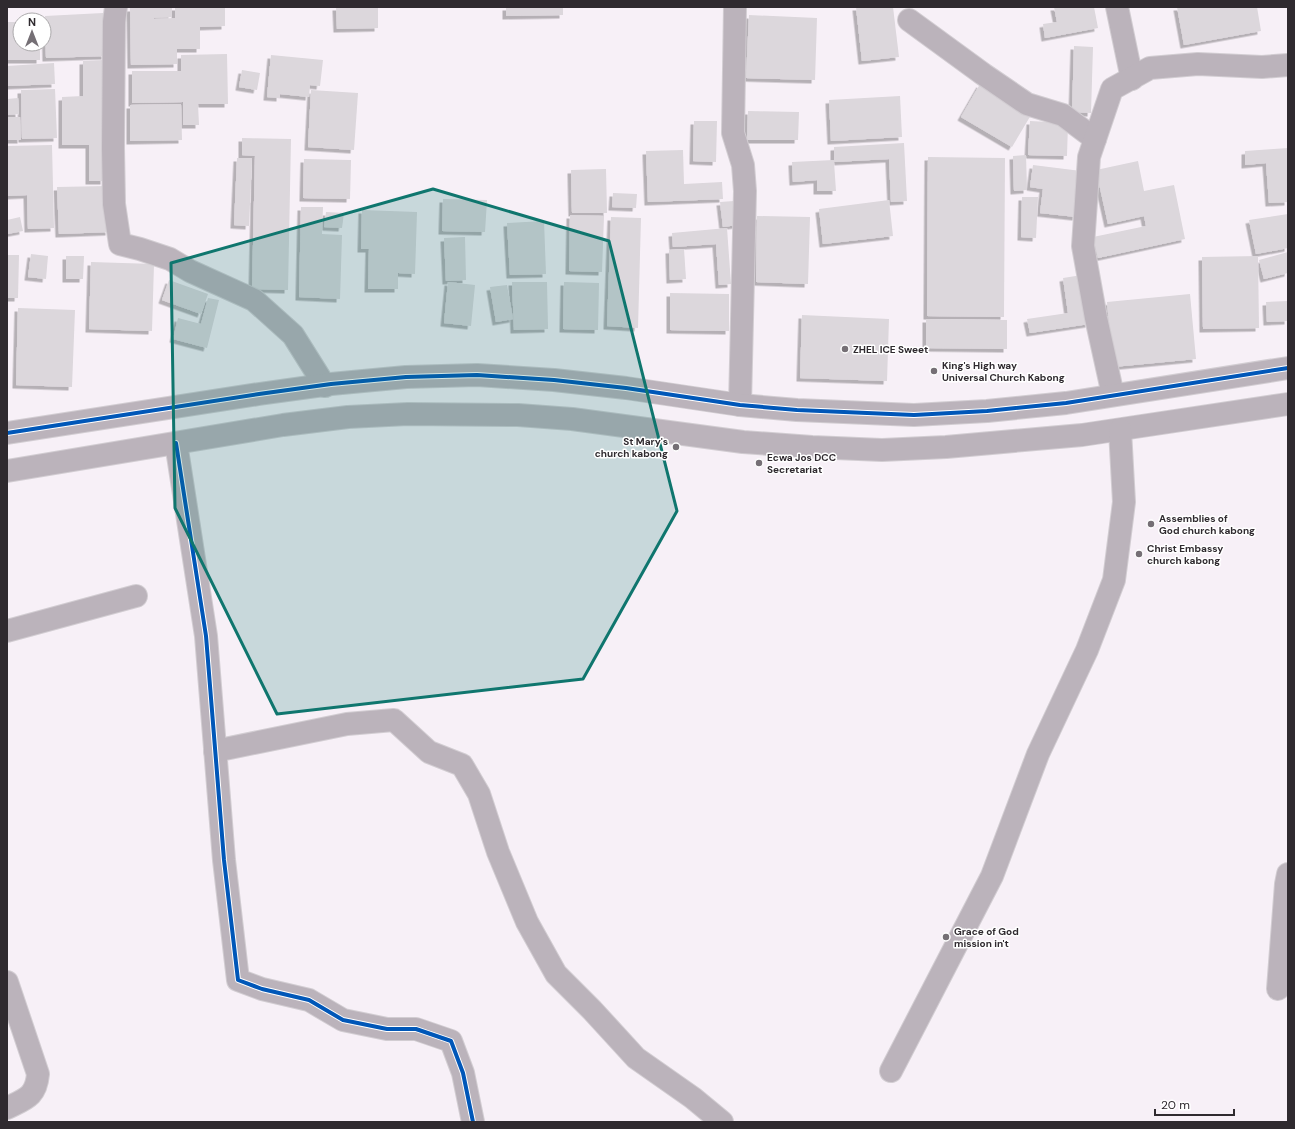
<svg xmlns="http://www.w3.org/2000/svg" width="1295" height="1129" viewBox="0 0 1295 1129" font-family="'DM Sans',sans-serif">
	<defs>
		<filter id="shadow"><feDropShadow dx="-3.5" dy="3.5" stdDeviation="0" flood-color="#0004"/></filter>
	</defs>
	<rect width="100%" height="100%" fill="#f7f0f7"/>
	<g fill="#dcd7dc" filter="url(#shadow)">
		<path d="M154,7H172V17L154,18Z"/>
		<path d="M175,7H225V26L200,27V49H177V64L131,65L130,8H154V19L175,18Z"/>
		<path d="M336,7H378V28L337,29Z"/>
		<path d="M506,7H563V15L506,16Z"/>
		<path d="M856,7H893L899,57L862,61Z"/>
		<path d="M1054,7H1094L1098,28L1045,38L1043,24L1057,22Z"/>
		<path d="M1177,7H1257L1261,31L1184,45Z"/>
		<path d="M103,13L105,56L46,58L45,16Z"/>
		<path d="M749,15L817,18L815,80L746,78Z"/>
		<path d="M7,22H20V44H40V60H7Z"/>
		<path d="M1074,46L1093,47L1091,113L1072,112Z"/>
		<path d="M227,54L228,104H198L199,125H183V102L132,103V71H181V55Z"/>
		<path d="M271,55L323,60L320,86L310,85L309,97L280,94V98L267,97Z"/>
		<path d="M103,60L104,181H89V145H62V97L83,96V61Z"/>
		<path d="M54,63L55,84L7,86V66Z"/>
		<path d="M242,70L260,73L257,90L239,87Z"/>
		<path d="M980,84L1031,115L1012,147L961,117Z"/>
		<path d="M55,89L57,138L22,139L21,90Z"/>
		<path d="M311,90L358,93L354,150L308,147Z"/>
		<path d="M900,96L902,137L831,141L829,100Z"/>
		<path d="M18,98L19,114L7,115V99Z"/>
		<path d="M181,104L182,140L130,141V105Z"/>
		<path d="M748,111L799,112L798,140H747Z"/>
		<path d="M7,117H20L21,140H7Z"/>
		<path d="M694,121H717L716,162L693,161Z"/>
		<path d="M1030,121L1068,123L1067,156L1028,155Z"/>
		<path d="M242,138L291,139L288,290L252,289L255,156L242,155Z"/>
		<path d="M904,143L907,201L891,202L889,159L834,162L836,191H817V180L793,182L792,162L834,160V147Z"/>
		<path d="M52,145L54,228L28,229L27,195L7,196V146Z"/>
		<path d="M1288,148V202L1269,203L1266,163L1245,165V151Z"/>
		<path d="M683,150L684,184L722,182L723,199L648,202L646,151Z"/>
		<path d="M1026,155L1027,190L1014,191L1013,156Z"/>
		<path d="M928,157L1005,158L1004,317L927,316Z"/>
		<path d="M237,158H252L249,226L234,225Z"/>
		<path d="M304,159L351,160L350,199L303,198Z"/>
		<path d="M1138,161L1144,191L1174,185L1185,239L1098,258L1093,237L1146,226L1144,216L1108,224L1096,170Z"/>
		<path d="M1033,165L1081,171L1076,217L1040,213L1043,189L1030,187Z"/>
		<path d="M606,169L607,213H572L571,170Z"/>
		<path d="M107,186L109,232L59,234L57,187Z"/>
		<path d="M613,193L637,194L636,208L612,207Z"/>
		<path d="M1022,197H1038L1036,238L1021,237Z"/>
		<path d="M443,199L487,200L485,232L442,231Z"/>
		<path d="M889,200L893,236L823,244L819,209Z"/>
		<path d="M734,201L737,225L723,227L720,202Z"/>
		<path d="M301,207H323L322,234L342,235L340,299L299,297Z"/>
		<path d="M362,210L417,212L415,274L398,273V289H368L369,249H361Z"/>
		<path d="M326,212L344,213L342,228L324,227Z"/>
		<path d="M1288,214V248L1256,254L1249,220Z"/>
		<path d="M570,215L604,216L602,272L569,271Z"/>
		<path d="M757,216L810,217L808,284L756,282Z"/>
		<path d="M20,217L23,231L7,234V220Z"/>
		<path d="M611,217L641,218L638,328L607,326Z"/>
		<path d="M544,221L546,274L510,275L507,223Z"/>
		<path d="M727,228L731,284L719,285L716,244L673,247L672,233Z"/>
		<path d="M465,237L466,280L446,281L444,238Z"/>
		<path d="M684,249L686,279L670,280L669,250Z"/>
		<path d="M1288,252V273L1264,279L1259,260Z"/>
		<path d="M31,254L48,256L46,279L28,277Z"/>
		<path d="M7,255H19L18,298H7Z"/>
		<path d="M66,256H84L83,279H66Z"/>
		<path d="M1258,256L1259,328L1203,329L1202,257Z"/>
		<path d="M91,262L154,264L152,331L89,329Z"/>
		<path d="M1082,275L1089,324L1030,333L1027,319L1068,313L1063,278Z"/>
		<path d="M169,280L208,294L201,314L162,300Z"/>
		<path d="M448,282L475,285L471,326L444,323Z"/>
		<path d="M512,282H547L548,329L514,330Z"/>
		<path d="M564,282L599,283L598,330L563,329Z"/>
		<path d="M507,285L513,319L496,322L490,287Z"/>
		<path d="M670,293L729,294V331L670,330Z"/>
		<path d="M1190,294L1196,359L1113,367L1107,302Z"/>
		<path d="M208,298L219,300L207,348L173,339L178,318L201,324Z"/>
		<path d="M1288,301V321L1267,322L1266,302Z"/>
		<path d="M18,308L75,310L72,387L16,385Z"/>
		<path d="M802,315L889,319L887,381L800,378Z"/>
		<path d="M926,319L1007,320V349L926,348Z"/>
	</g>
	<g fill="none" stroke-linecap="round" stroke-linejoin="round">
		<defs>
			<g id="minor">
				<path d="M116,7L114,22L113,148L114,204L120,244L140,249L170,259L190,271L254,300L293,335L325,386"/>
				<path d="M735,7L733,133L743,165L745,191L740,405"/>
				<path d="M1117,7L1132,79"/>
				<path d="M909,20L983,74L1027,104L1063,115L1095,139"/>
				<path d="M1113,395L1096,318L1083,246L1089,157L1112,89L1150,68L1198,64L1262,67L1288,65"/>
				<path d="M7,433L259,394L331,384L406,377L477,375L554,380L626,388L740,405L797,410L914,415L987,411L1066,403L1288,368"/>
				<path d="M176,443L206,636L224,860L238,980L262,989L309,1000L343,1020L387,1029H416L451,1041L463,1073L473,1122"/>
				<path d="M7,471L283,425L348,417L408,414L518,415L572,419L743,442L812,447L882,450L946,447L1082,435L1288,404"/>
				<path d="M7,631L136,596"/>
				<path d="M215,751L347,724L394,720L429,752L462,765L479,794L498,852L527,922L556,974L592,1010L636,1058L693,1098L722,1122"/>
				<path d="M7,982L38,1074C36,1097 25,1099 7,1108"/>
				<path d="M1278,989L1286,884L1288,874"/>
				<path d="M891,1071L992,876L1038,754L1087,650L1114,580L1124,502L1120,430"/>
			</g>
		</defs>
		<use href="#minor" stroke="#d2cdd2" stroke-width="24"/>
		<use href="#minor" stroke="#bbb3bb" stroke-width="22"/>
		<defs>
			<g id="cycleway">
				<path d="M7,433L259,394L331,384L406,377L477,375L554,380L626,388L740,405L797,410L914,415L987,411L1066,403L1288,368"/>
				<path d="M176,443L206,636L224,860L238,980L262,989L309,1000L343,1020L387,1029H416L451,1041L463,1073L473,1122"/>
			</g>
		</defs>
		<use href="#cycleway" stroke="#fff" stroke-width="6"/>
		<use href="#cycleway" stroke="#0057b8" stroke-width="4"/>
	</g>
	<path fill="#0f766e" fill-opacity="0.2" stroke="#0f766e" stroke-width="3" stroke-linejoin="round" d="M433,189L609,241L677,511L583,679L277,714L175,508L171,263Z"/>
	<g fill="#756f75" stroke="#fff" stroke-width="1.5">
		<circle cx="845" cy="349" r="4"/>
		<circle cx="934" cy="371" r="4"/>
		<circle cx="676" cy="447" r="4"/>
		<circle cx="759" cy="463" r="4"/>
		<circle cx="1151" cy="524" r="4"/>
		<circle cx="1139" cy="554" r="4"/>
		<circle cx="946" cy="937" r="4"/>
	</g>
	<g text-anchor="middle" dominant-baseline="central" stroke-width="3" stroke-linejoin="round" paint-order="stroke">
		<g font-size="10" font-weight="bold" fill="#2f2a2f" stroke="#fff" text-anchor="start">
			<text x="853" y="349">ZHEL ICE Sweet</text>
			<text x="942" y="365">King's High way<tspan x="942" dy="12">Universal Church Kabong</tspan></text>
			<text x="668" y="441" text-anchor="end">St Mary's<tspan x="668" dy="12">church kabong</tspan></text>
			<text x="767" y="457">Ecwa Jos DCC<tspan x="767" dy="12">Secretariat</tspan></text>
			<text x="1159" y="518">Assemblies of<tspan x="1159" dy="12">God church kabong</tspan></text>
			<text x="1147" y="548">Christ Embassy<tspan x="1147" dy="12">church kabong</tspan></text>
			<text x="954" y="931">Grace of God<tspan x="954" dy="12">mission in't</tspan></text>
		</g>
	</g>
	<rect width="1295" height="1129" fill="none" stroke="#2f2a2f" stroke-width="16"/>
	<g transform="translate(32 32)"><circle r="19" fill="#ffffff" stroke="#acaaac"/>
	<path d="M0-3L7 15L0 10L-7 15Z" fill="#756f75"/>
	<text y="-6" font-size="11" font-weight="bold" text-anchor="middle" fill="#2f2a2f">N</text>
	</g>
	<path d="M1155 1109v6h79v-6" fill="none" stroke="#2f2a2f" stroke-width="2"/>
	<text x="1161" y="1109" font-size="12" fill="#2f2a2f" stroke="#ffffff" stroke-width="3" paint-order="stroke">20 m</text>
</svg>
